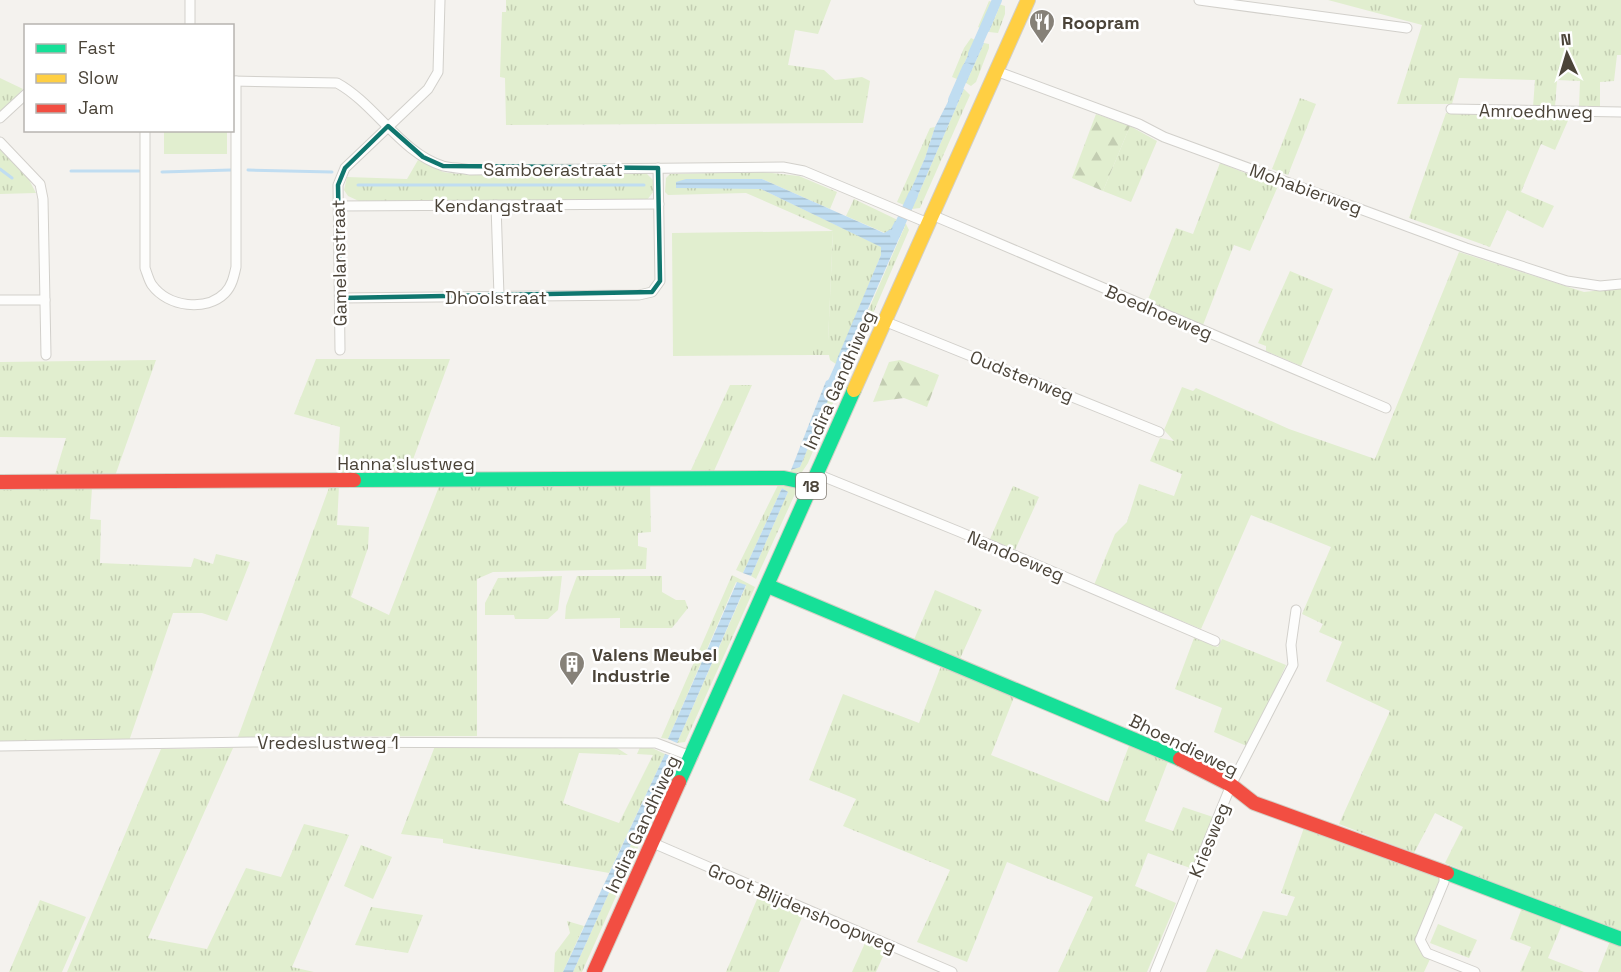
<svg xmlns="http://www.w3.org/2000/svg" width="1621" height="972" viewBox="0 0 1621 972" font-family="'Space Grotesk',sans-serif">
	<defs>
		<pattern id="grass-tufts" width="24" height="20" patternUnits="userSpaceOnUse" patternTransform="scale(1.5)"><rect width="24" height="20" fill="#e1eecf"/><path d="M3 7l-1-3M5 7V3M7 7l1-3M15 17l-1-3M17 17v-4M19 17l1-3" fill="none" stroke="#c3cdb2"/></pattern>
		<pattern id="forest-firs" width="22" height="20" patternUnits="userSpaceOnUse" patternTransform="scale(1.5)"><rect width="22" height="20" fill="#e1eecf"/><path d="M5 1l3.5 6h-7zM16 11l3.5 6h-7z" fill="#c3cdb2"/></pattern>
		<pattern id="water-rules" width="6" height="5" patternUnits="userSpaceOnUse" patternTransform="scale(1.5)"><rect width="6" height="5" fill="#c0ddf1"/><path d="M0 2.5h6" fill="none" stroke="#a6bfcf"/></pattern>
	</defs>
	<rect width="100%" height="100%" fill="#f4f2ee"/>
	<g fill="url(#grass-tufts)">
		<path d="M506,0H831L818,34L795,30L788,65L824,70L835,80L862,77L870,81L863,123L506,125L505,78L500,77L502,12H506Z"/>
		<path d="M1328,0H1621V55H1617L1614,81L1600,82V108L1579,107L1580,81L1557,80L1555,107H1533L1535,80L1459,78L1452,104H1397L1422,25Z"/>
		<path d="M989,1L1005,6V14L998,33L989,32L999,8L991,4L980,28L978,27Z"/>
		<path d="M971,38L975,40L957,79L952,77L964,48Z"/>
		<path d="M984,43L989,44V48L976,82L971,86L966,83Z"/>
		<path d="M0,78L23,89L0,114Z"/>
		<path d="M964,89L970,95L920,208L912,209Z"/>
		<path d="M1300,98L1316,104L1288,175L1272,169Z"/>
		<path d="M1446,113L1570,116L1555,150L1541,144L1521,192L1554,206L1543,228L1507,210L1490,247L1409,218Z"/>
		<path d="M1130,126L1157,141L1131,202L1103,191Z"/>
		<path d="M935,127L925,158L906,201L904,205L897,202L930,128Z"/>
		<path d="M0,149L26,174L36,193L0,194Z"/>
		<path d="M418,160L443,172L457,174L646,173L654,181V191L647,200L361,202L348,196L344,190L347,177L407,179Z"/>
		<path d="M1220,163L1278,186L1250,251L1234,245L1203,325L1147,302L1176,228L1193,234Z"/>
		<path d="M763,172L799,176L837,192L830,209L762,179L680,181L761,189L882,247L881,255L836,364L830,360L829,355H813V342L828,341L833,231L746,193L668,195L665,192L666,178L670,174Z"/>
		<path d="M854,199L906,224L909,230L852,362L845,364L905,226L885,233L846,216Z"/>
		<path d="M1459,252L1584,292L1621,288V934L1445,863L1463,827L1435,813L1414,853L1339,824L1390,711L1326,681L1342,642L1319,632L1323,624L1302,614L1331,547L1251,515L1201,629L1094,585L1115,534L1127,522L1139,484L1174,496L1182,474L1150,461L1160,438L1174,441L1164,430L1182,387L1193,391L1196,388L1289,429L1375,459Z"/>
		<path d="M1290,271L1333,289L1301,366L1266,351V346L1258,343Z"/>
		<path d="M316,359H450L411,465V476L337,475L340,427L294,414Z"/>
		<path d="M156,360L115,476L54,478L66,438L0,437V362Z"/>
		<path d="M835,381L839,389L808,463L802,472L790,473L791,470L800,467Z"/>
		<path d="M730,385H752L714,471L691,470Z"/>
		<path d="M650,482L651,532L638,533V546L647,548L646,569L493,572L477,579V736L238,737L330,485L339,486L337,525L369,527L368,548L351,597L389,615L440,484Z"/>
		<path d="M786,483L795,488V494L756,579L751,576L788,492L782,488L743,573L736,570L778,485Z"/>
		<path d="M1013,486L1039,497L1015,550L990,539Z"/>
		<path d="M0,488H92L90,519L101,520L100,563L191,567L194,558L213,564L216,554L250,562L227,621L202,613H173L129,741L0,742Z"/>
		<path d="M732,575L755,587L685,742L677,743L746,586L736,582L668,739L661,738Z"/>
		<path d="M562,576L558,610L548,619H515L514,615H485V603L498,578Z"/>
		<path d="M577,576H662V592L676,600H685L688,608L672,628H620V618L565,619L566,606Z"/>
		<path d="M935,590L982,610L959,661L913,642Z"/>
		<path d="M1194,638L1218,647L1222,639L1286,665L1249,747L1214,732L1222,708L1175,689Z"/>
		<path d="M941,666L1015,695L991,755L1108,802L1130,743L1169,759L1145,821L1173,831L1183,807L1216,818L1193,869L1148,853L1135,886L1176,903L1147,972H1058L1093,897L1007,862L967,962L917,942L950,870L843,826L856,799L809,780L843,694L919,723Z"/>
		<path d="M435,746H614L628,755L579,753L563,803L619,823L653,755L637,754L640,747H650L665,754L609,873L443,843V839L401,834Z"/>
		<path d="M233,748L148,938L207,949L246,868L281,877L304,824L349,835L292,967L314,972H67L161,749Z"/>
		<path d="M671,756L677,760L582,972H573Z"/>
		<path d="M1306,822L1442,871L1445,880L1417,942L1421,953L1431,957L1424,972H1206L1216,949L1242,959L1263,911L1287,916L1295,897L1281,893Z"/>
		<path d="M361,845L392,857L373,899L344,886Z"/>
		<path d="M758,897L803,915L779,972H726Z"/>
		<path d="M40,900L86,917L62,972H9Z"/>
		<path d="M1523,905L1563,922L1548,958L1584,972H1520L1531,947L1510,939Z"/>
		<path d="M371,907L423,915L408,953L355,945Z"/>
		<path d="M567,921L584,926L563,972H554L555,953L570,933Z"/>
		<path d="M1438,924L1477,940L1469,958L1430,943Z"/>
		<path d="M1610,941L1621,945V972H1598Z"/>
		<path d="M865,943L885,952L876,972H852Z"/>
	</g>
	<g fill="url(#forest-firs)">
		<path d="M1096,114L1130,126L1103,191L1072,178Z"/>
		<path d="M900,360L939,375L927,407L904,398L873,402L889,362Z"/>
	</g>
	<g fill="#e1eecf">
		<rect x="164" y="131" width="63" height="23"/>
		<path d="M833,231L828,342H813V355L673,356L672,233Z"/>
	</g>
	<g fill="url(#water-rules)">
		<path d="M991,4L999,7L989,32L980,28Z"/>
		<path d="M975,40L984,43L966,83L957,79Z"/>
		<path d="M956,86L964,89L912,209L904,205L925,158L935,127Z"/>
		<path d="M686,179H762L884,233L891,229L895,221L905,225L842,367L836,364L837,359L881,255V247L761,189L676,188V182Z"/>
		<path d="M830,379L835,381L834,386L800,467L791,470L826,381Z"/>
		<path d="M782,488L788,492L751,576L743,573Z"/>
		<path d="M737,582L746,585L677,743L668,739Z"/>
		<path d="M665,754L671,756L573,972H563Z"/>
	</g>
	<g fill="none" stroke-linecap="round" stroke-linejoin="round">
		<g stroke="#c0ddf1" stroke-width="3">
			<path d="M0,169L12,178"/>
			<path d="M248,170L332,172"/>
			<path d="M71,171H139"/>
			<path d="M162,172L231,170"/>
			<path d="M358,185H644"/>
		</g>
		<g stroke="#c0ddf1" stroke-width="10">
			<path d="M973,54L997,0"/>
			<path d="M953,100L967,68"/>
			<path d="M895,235L913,195"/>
			<path d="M828,393L845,355"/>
		</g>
		<defs>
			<g id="street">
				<path d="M1199,0L1407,28"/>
				<path d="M190,26V0"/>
				<path d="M996,71L1139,124L1164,137L1466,248L1567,281L1600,286L1621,284"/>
				<path d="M232,81L337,83C374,103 402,154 443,166C451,168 461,168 470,170L783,167L804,171L928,223"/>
				<path d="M1451,109L1621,112"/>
				<path d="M0,118L26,94"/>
				<path d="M145,130V268C147,273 149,281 152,285C168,307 206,312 225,293C232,286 234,276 236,267V81"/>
				<path d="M0,142L40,184L43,199L46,355"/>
				<path d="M496,205L499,296"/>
				<path d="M339,206L659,204"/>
				<path d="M932,215L1386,408"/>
				<path d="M340,298L639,295L652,292L660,281L658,168"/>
				<path d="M0,300H45"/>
				<path d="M884,321L1159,432"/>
				<path d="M340,350L338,185L345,168L428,89L438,72L440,0"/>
				<path d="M817,474L960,532L1215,641"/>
				<path d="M0,746L253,742L656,743L693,757"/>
				<path d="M653,843L952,972"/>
				<path d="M1444,871V882L1420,940L1427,953L1475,972"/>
				<path d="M1155,972L1231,785L1293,665L1291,645L1296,610"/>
			</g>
			<g id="fast">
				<path d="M354,480L784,478L812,484"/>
				<path d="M768,586L1180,759"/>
				<path d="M679,782L854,390"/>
				<path d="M1447,873L1621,939"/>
			</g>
			<path id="slow" d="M854,390L1028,0"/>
			<g id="jam">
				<path d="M0,482L354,480"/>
				<path d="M1180,759L1231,785L1254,803L1447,873"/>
				<path d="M594,972L679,782"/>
			</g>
		</defs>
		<use href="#street" stroke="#d2d0cb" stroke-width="11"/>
		<use href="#fast" stroke="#d3cfc5" stroke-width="16"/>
		<use href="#slow" stroke="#d3cfc5" stroke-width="16"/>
		<use href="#jam" stroke="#d3cfc5" stroke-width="16"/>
		<use href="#street" stroke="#fdfdfc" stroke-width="9"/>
		<use href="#fast" stroke="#16e098" stroke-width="14"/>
		<use href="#slow" stroke="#ffcf43" stroke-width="14"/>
		<use href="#jam" stroke="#f24e42" stroke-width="14"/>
	</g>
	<path fill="none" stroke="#0f766e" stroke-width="4.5" stroke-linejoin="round" d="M388,126L423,157L443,166L658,168L660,281L652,292L340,298L338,185L345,168Z"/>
	<defs>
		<symbol id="restaurant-pin" viewBox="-11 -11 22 30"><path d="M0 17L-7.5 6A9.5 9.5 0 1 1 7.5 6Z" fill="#868178" stroke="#fff"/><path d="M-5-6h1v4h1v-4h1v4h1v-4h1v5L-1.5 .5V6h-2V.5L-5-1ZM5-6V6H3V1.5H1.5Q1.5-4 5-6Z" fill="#fff"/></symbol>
		<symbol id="building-pin" viewBox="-11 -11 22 30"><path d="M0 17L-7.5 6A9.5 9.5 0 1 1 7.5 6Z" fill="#868178" stroke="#fff"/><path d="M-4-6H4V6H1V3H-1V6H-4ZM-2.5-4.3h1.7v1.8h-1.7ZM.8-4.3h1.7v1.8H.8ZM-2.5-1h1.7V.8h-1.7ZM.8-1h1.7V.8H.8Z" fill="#fff"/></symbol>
	</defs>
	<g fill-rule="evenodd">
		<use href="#restaurant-pin" x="1027" y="7" width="30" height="40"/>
		<use href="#building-pin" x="557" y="649" width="30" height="40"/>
	</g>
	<g text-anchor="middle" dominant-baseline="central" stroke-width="5" stroke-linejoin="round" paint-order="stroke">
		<rect fill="#fff" stroke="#817c74" stroke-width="1.5" x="796" y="473" width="30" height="26" rx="4.5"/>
		<g font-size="16" font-weight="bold" fill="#4b4439">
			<text x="811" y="486">18</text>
		</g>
		<g font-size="18" font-weight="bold" fill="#4b4439" stroke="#fff" text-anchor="start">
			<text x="1062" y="22">Roopram</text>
			<text x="592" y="654">Valens Meubel<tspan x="592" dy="21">Industrie</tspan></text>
		</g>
		<g font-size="18" fill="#4b4439" stroke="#fff">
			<text transform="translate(1536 111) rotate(1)">Amroedhweg</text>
			<text x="553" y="169">Samboerastraat</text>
			<text transform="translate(1306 189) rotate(20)">Mohabierweg</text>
			<text x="499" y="205">Kendangstraat</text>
			<text transform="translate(339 263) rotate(-91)">Gamelanstraat</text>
			<text x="496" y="297">Dhoolstraat</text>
			<text transform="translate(1159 312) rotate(23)">Boedhoeweg</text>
			<text transform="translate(1022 376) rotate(22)">Oudstenweg</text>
			<text transform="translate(839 380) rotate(-66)">Indira Gandhiweg</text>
			<text x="406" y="463">Hanna'slustweg</text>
			<text transform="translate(1016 556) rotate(23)">Nandoeweg</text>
			<text x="328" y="742">Vredeslustweg 1</text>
			<text transform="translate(1184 745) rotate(26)">Bhoendieweg</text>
			<text transform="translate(642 824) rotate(-65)">Indira Gandhiweg</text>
			<text transform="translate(1209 840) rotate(-68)">Kriesweg</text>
			<text transform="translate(802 908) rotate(23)">Groot Blijdenshoopweg</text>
		</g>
	</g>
	<rect x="24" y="24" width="210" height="108" fill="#ffffff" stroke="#b7b4b0" stroke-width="1.5"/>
	<rect x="36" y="44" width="30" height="9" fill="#16e098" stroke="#b7b4b0" stroke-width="1.5"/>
	<text x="78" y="54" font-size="18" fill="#4b4439">Fast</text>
	<rect x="36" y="74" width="30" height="9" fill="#ffcf43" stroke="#b7b4b0" stroke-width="1.5"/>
	<text x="78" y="84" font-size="18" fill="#4b4439">Slow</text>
	<rect x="36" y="104" width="30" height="9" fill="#f24e42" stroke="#b7b4b0" stroke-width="1.5"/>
	<text x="78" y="114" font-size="18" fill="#4b4439">Jam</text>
	<g transform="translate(1567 54) rotate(356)" stroke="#ffffff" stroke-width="4.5" paint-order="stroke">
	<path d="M0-4.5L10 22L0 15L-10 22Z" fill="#4b4439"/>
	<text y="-9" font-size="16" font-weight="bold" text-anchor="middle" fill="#4b4439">N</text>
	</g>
</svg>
